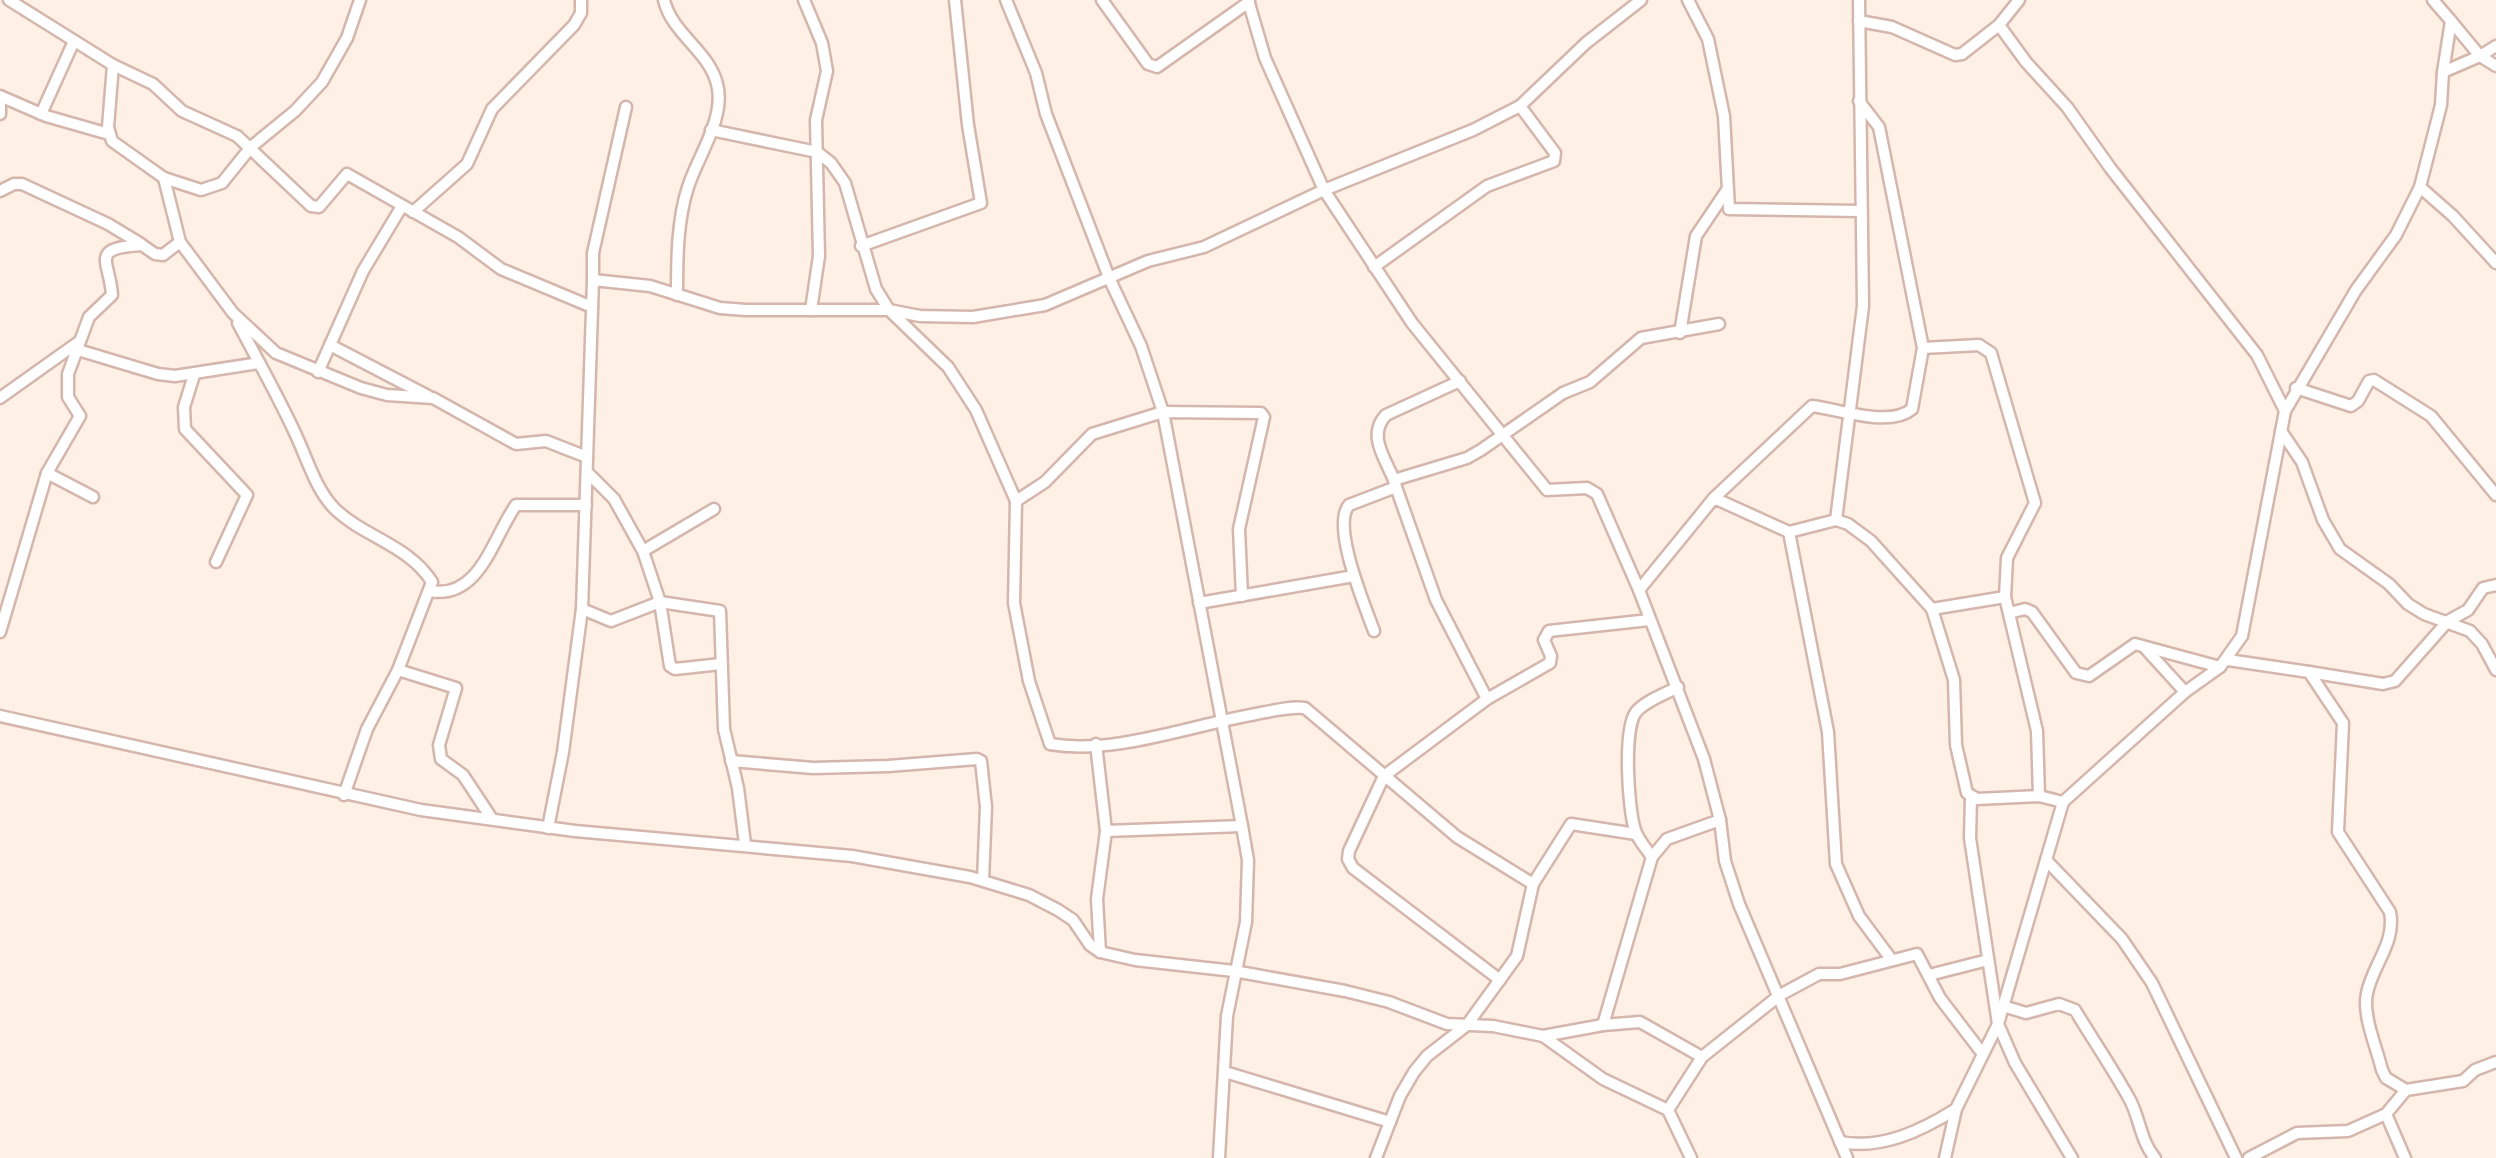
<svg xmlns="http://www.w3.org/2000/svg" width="2496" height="1158" viewBox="0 0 2496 1158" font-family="'PT Sans Narrow',sans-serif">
	<rect width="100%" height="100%" fill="#fef0e5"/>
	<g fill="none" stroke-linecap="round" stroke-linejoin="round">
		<defs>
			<g id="street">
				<path d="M9,0L113,65L153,84L182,111L237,136L311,206L319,207L347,174L458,237L501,269L592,307"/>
				<path d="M664,0C672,34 709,51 717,84C726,117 698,156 688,187C677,221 677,260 677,295"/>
				<path d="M804,0L822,43L827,71L816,120L819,256L811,310"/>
				<path d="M1006,0L1036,73L1046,114L1110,280L1141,346L1163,412L1242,826L1248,860L1246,922L1227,1016L1219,1158"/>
				<path d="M1102,0L1148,64L1157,67L1249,2"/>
				<path d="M1248,0L1265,58L1324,190L1412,323L1547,490L1587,488L1597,494L1639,590L1704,759L1720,820L1725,861L1739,904L1847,1158"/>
				<path d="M1688,0L1708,39L1724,116L1729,209L1860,211"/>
				<path d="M2019,0L1999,25L2026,62L2067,107L2111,169L2257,355L2285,411"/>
				<path d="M1859,21L1892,27L1955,55L1962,54L1999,25"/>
				<path d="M2451,21L2480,56L2496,46"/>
				<path d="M113,65L108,127L112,141L164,178L180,242L233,313L276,353L361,388L387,395L433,398L516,444L546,441L587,457"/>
				<path d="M2443,72L2480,56L2496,66"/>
				<path d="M0,96L46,116L109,134"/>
				<path d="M0,105V114"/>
				<path d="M41,114L74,41"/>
				<path d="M711,130L817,152L831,163L845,183L876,289L889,310L948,367L976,410L1016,501L1014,603L1029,681L1050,744C1113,755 1189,726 1251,715C1268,712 1288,706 1305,708L1457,837L1533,884"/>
				<path d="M164,178L201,190L222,183L251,147L295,111L322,82L347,38L360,0"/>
				<path d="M2420,187L2453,216L2496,263"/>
				<path d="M0,191L14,184H22L108,224L141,244"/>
				<path d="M413,212L467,164L492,109L574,25L581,13V0"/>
				<path d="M861,246L981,203L968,125L955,0"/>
				<path d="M1374,267L1487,186L1554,161L1555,153L1520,106"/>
				<path d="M593,280V253L626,107"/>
				<path d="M238,323C257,359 278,396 295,433C307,458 315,488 334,508C363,537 409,545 432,582L398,670L367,729L344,795"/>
				<path d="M1680,333L1696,236L1727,190"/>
				<path d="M330,345L428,396"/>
				<path d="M1923,348L1979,345L1991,353L2035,503L2007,558L2005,597L2037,731L2039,796"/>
				<path d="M78,350L158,374L175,376L259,363"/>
				<path d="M318,372L363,271L402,206"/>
				<path d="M194,375L184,407L185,429L247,495L216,562"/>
				<path d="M2296,388L2351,406L2358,401L2369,381L2374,380L2431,416L2496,495"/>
				<path d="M0,398L80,341"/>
				<path d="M2281,431L2302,462L2323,520L2340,549L2389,584L2408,604L2424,614L2470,631L2482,644L2496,670"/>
				<path d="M587,472L614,499L643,551L714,509"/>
				<path d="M47,473L93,497"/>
				<path d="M1394,480C1385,458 1367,435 1386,415L1460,381"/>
				<path d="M1396,487L1436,600L1487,699"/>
				<path d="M1714,498L1812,406C1838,409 1890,428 1912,409L1923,348L1879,127L1859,101"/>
				<path d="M1016,501L1045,482L1092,434L1163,412L1261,413L1264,417L1239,529L1242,596"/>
				<path d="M1836,520L1863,306L1859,0"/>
				<path d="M1789,532L1828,732L1836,864L1859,916L1891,959"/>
				<path d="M643,551L660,602L670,666L675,669L721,664"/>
				<path d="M1639,590L1714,498L1789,532L1836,520L1848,524L1871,541L1932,609L1954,680L1956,745L1967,793L1977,799L2039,796L2063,802"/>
				<path d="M430,591C480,600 493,537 516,505H586"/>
				<path d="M1199,603L1354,576"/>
				<path d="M582,609L611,621L660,602L720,611L724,729L738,788L745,844"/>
				<path d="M1932,609L2005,597"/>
				<path d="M2009,613L2025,609L2032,612L2076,673L2089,676L2135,644L2220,667"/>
				<path d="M1374,631C1365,606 1331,526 1349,505L1396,487L1394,480L1467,458L1481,450L1563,393L1590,382L1641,338L1719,324"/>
				<path d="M0,632L47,473L80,416L68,397V374L89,317L112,295C110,261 88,248 142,245L155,254L163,255L180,242"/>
				<path d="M2145,648L2185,692"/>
				<path d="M2228,660L2309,672L2343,723L2338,832L2390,912C2396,943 2373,964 2367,993C2362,1016 2377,1048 2382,1070L2386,1078L2406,1090"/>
				<path d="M398,670L456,688L439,745L441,759L463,775L492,819"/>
				<path d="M2309,672L2383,684L2395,681L2448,621L2468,610L2483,588L2496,585"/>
				<path d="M0,716L421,810L575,831L852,856L970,877L1029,895L1058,910L1073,920L1090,945L1100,952L1135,960L1234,971L1345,991L1389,1002L1447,1024L1493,1026L1543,1036L1603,1079L1668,1110"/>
				<path d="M1096,744L1106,831L1097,899L1100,952"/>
				<path d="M731,761L813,768L888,766L977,759L981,761L986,807L983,880"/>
				<path d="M1971,797L1970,838L1998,1024L2015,1063L2072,1158"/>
				<path d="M548,828L563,752L582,609L593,280L650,286L720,308L746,310H889L920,316L973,317L1045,305L1148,261L1204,247L1324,190L1473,130L1520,106L1586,43L1641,0"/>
				<path d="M1106,831L1242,826"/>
				<path d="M1652,857C1646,848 1638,840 1635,830C1628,809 1623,729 1636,712C1645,701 1665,694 1678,687"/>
				<path d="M2046,860L2122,939L2152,983L2236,1158"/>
				<path d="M1929,975L1988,960"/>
				<path d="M1500,980L1353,868L1348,859L1349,851L1384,776L1487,699L1550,663L1551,656L1544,640L1549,631L1649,620"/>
				<path d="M2003,1006L2026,1013L2059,1004L2075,1010C2093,1040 2113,1069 2130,1100C2140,1119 2141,1142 2155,1158"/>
				<path d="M1603,1025L1652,857L1667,839L1720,820"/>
				<path d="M1543,1036L1603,1025L1640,1022L1702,1057"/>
				<path d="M1225,1072L1390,1122"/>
				<path d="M2386,1114L2405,1158"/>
				<path d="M1840,1142C1881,1150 1921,1131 1956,1109"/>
				<path d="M1376,1158L1400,1096L1414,1072L1427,1056L1467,1025L1517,956L1533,884L1571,824L1636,834"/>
				<path d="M1691,1158L1668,1110L1702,1057L1780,995L1819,974H1840L1917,954L1940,998L1982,1053"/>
				<path d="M1945,1158L1956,1109L1998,1024L2063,802L2185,692L2220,667L2242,636L2285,411L2356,290L2396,235L2420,187L2441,105L2443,72L2451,21L2433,0"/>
				<path d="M2249,1158L2297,1133L2348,1131L2386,1114L2406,1090L2463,1081L2475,1070L2496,1062"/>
			</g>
		</defs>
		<use href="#street" stroke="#d4b6ac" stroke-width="15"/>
		<use href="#street" stroke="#fff" stroke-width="10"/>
	</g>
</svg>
